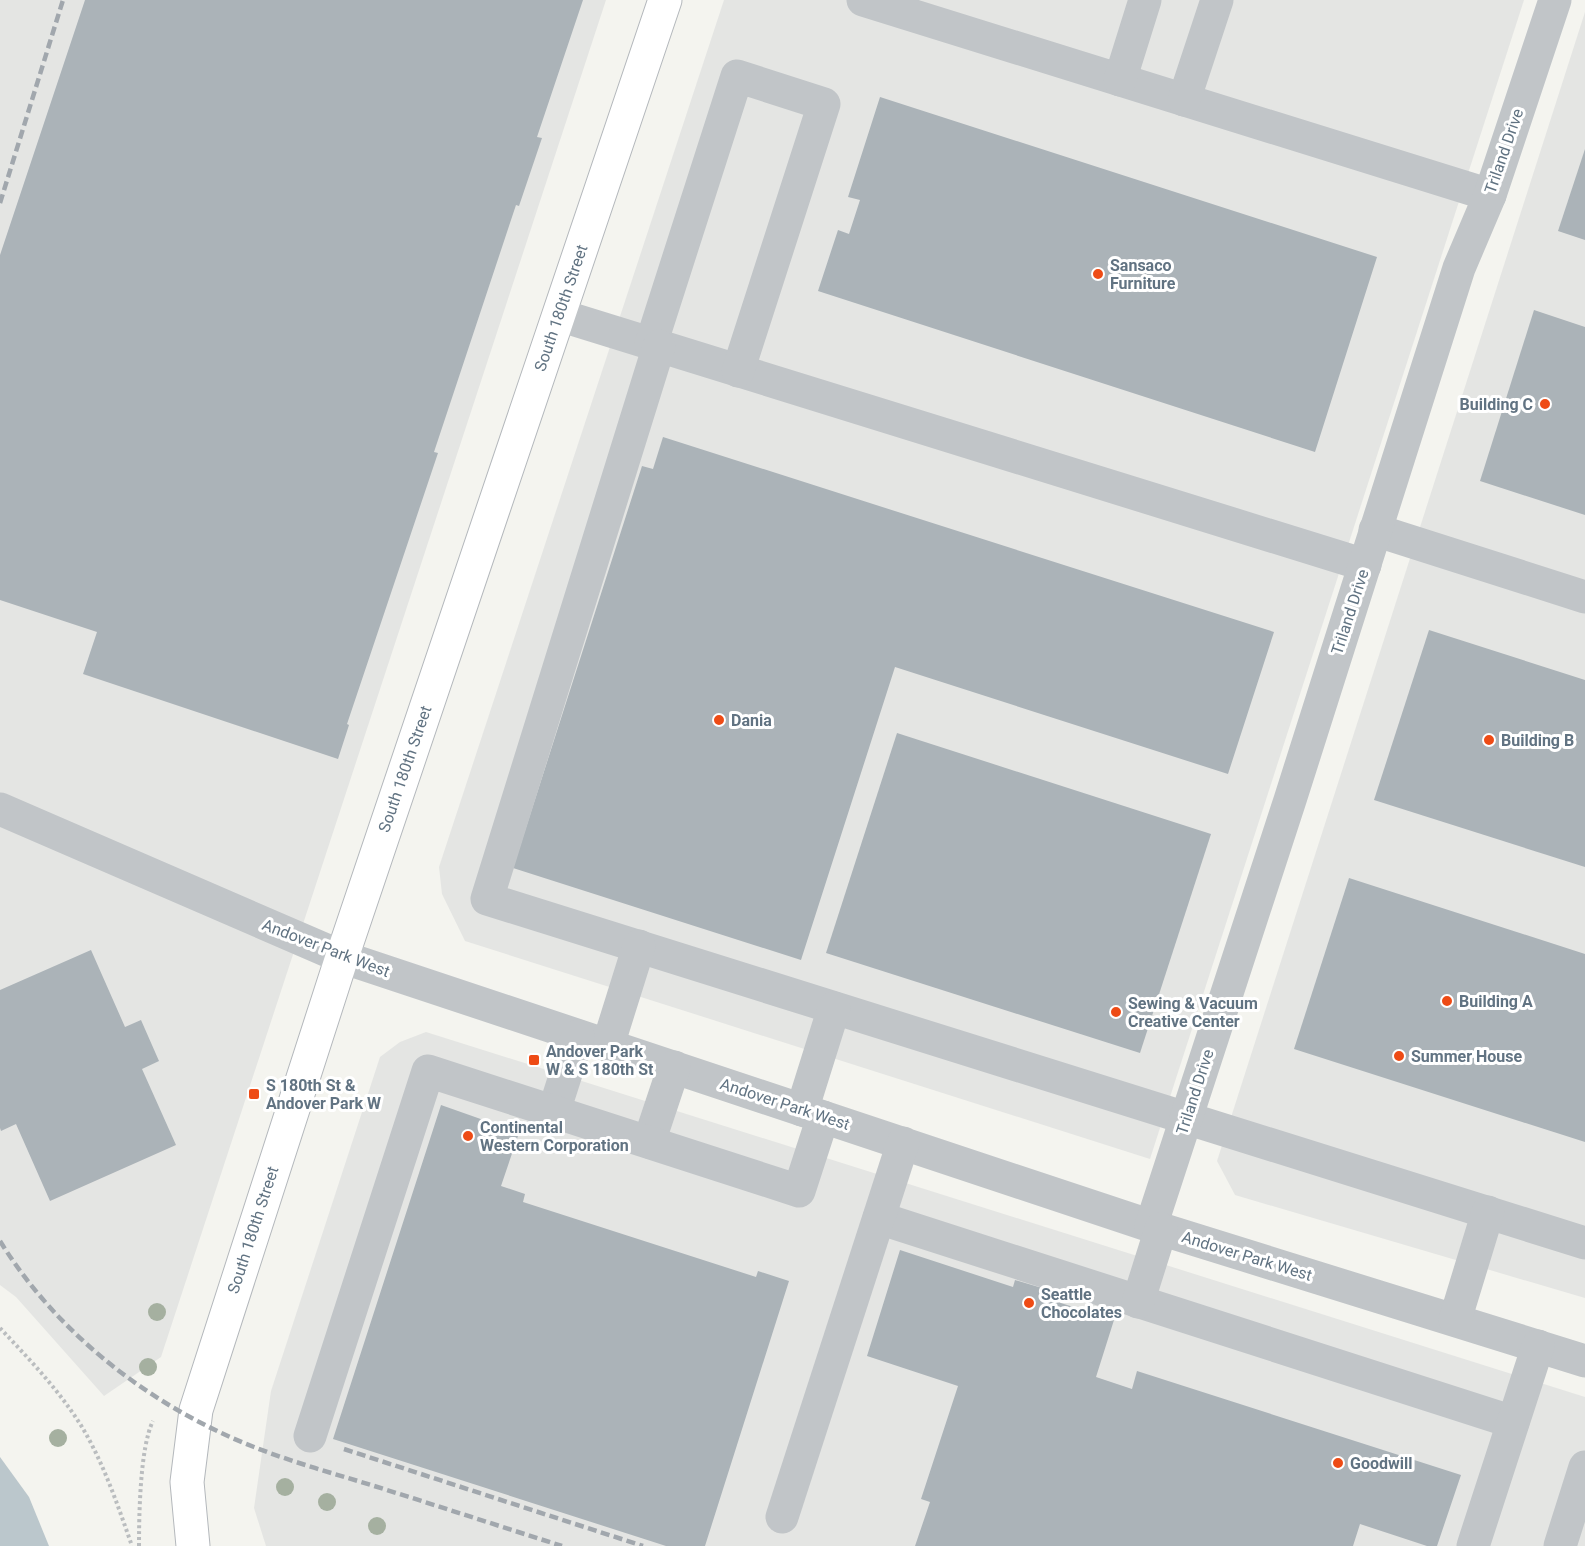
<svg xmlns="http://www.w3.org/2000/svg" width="1585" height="1546" viewBox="0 0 1585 1546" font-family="Roboto,sans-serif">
	<rect width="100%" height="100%" fill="#f4f4ef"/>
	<g fill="#e4e5e3">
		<path d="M0,0H606L161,1357L104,1396L16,1297L0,1285Z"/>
		<path d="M724,0H1524L1150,1159L465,941L442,894L439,867Z"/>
		<path d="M1585,12V1298L1235,1195L1217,1161Z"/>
		<path d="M426,1032L1585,1397V1546H266L254,1508L271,1391L380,1057L400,1042Z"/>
	</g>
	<path fill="#bbc7cc" d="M0,1457L29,1497L49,1546H0Z"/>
	<g fill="#abb3b8">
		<path d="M85,0H583L537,137L542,138L519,206L516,205L434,452L438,453L347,724L349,725L338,759L83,674L97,632L0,600V255Z"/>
		<path d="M880,97L1377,257L1315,452L818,291L838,230L849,234L860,200L848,197Z"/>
		<path d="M1585,149V240L1558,231Z"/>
		<path d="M1534,310L1585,327V515L1480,481Z"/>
		<path d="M663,437L1274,632L1228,774L895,667L801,960L513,868L642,466L653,469Z"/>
		<path d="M1429,630L1585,680V867L1374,800Z"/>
		<path d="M897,733L1211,834L1140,1053L826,953Z"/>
		<path d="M1349,878L1585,954V1142L1294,1049Z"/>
		<path d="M91,950L125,1027L141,1020L159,1061L142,1069L176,1145L50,1201L16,1124L1,1131L0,1128V990Z"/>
		<path d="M441,1105L492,1123L493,1121L520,1130L501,1186L525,1194L523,1202L756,1277L758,1271L789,1281L705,1546H666L333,1439Z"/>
		<path d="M900,1250L1013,1287L1015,1280L1042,1288L1039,1296L1114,1320L1096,1377L1132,1389L1137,1371L1461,1475L1437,1546H1427L1360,1524L1353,1546H915L930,1502L921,1499L958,1386L867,1356Z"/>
	</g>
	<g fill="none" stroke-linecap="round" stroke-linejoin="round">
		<defs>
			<path id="major" d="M193,1546L187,1482L196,1410L342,957L665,0"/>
		</defs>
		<use href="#major" stroke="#b4b8bc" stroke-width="35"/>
		<g stroke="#babdbf" stroke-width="4" stroke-dasharray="3 3" stroke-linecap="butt">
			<path d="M0,1328C29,1359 59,1390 82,1427C104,1464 118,1506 132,1546"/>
			<path d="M139,1546C139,1515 140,1447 153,1421"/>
		</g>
		<g stroke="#c1c5c8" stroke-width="33">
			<path d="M863,0L1490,195"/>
			<path d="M1120,80L1145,0"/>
			<path d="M1184,100L1217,0"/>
			<path d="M559,315L1365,565"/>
			<path d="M651,344L737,76L824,104L738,371"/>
			<path d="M659,346L487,899L1585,1243"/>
			<path d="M1375,530L1585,597"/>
			<path d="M0,809L342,957L1151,1226L1585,1361"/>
			<path d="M608,1045L639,946"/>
			<path d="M802,1110L834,1008"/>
			<path d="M554,1111L578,1036"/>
			<path d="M649,1142L674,1067"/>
			<path d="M879,1218L1513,1422"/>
			<path d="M1151,1226L1290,800L1459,268L1490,195L1555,0"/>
			<path d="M1138,1302L1161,1229"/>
			<path d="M1455,1320L1488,1212"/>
			<path d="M310,1436L428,1071L799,1191L823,1117"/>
			<path d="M782,1517L903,1143"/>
			<path d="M1473,1546L1538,1346"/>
			<path d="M1560,1546L1585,1467"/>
		</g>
		<use href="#major" stroke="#fff" stroke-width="33"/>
		<g stroke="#a1a7ad" stroke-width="4.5" stroke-dasharray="9 4.5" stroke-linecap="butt">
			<path d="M0,203L63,0"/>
			<path d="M0,1241C58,1335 152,1407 254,1447C292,1462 332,1473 371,1485C435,1505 499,1526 562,1546"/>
			<path d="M344,1449L643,1546"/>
		</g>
	</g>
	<g fill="#a5b0a0">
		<circle cx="157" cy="1312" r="9"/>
		<circle cx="148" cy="1367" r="9"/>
		<circle cx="58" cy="1438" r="9"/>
		<circle cx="285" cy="1487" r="9"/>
		<circle cx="327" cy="1502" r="9"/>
		<circle cx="377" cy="1526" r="9"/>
	</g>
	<g fill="#ee4b15" stroke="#fff" stroke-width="2">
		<circle cx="1098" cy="274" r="6"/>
		<circle cx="1545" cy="404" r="6"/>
		<circle cx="719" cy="720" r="6"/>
		<circle cx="1489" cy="740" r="6"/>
		<circle cx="1447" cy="1001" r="6"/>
		<circle cx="1116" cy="1012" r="6"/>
		<circle cx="1399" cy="1056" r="6"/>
		<rect x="528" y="1054" width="12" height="12" rx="3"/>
		<rect x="248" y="1088" width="12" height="12" rx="3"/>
		<circle cx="468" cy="1136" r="6"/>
		<circle cx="1029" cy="1303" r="6"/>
		<circle cx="1338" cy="1463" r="6"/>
	</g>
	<g text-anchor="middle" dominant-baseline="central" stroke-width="6" stroke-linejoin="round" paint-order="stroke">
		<g font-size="16" fill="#617382" stroke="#fff">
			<text transform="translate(1504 151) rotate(-71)">Triland Drive</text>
			<text transform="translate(561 308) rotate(-71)">South 180th Street</text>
			<text transform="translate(1350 612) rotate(-72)">Triland Drive</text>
			<text transform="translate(405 769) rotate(-71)">South 180th Street</text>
			<text transform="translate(326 948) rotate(21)">Andover Park West</text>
			<text transform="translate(1195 1092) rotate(-72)">Triland Drive</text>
			<text transform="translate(785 1104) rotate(18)">Andover Park West</text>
			<text transform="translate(253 1230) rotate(-72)">South 180th Street</text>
			<text transform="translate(1247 1256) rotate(17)">Andover Park West</text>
		</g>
		<g font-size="16" font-weight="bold" fill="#617382" stroke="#fff" text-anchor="start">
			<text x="1110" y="265">Sansaco<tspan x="1110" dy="18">Furniture</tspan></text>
			<text x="1533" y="404" text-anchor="end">Building C</text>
			<text x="731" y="720">Dania</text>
			<text x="1501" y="740">Building B</text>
			<text x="1459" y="1001">Building A</text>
			<text x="1128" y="1003">Sewing &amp; Vacuum<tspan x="1128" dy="18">Creative Center</tspan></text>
			<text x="546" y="1051">Andover Park<tspan x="546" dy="18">W &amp; S 180th St</tspan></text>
			<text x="1411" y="1056">Summer House</text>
			<text x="266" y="1085">S 180th St &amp;<tspan x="266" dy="18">Andover Park W</tspan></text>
			<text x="480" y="1127">Continental<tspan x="480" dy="18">Western Corporation</tspan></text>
			<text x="1041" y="1294">Seattle<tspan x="1041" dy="18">Chocolates</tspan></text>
			<text x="1350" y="1463">Goodwill</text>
		</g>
	</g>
</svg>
